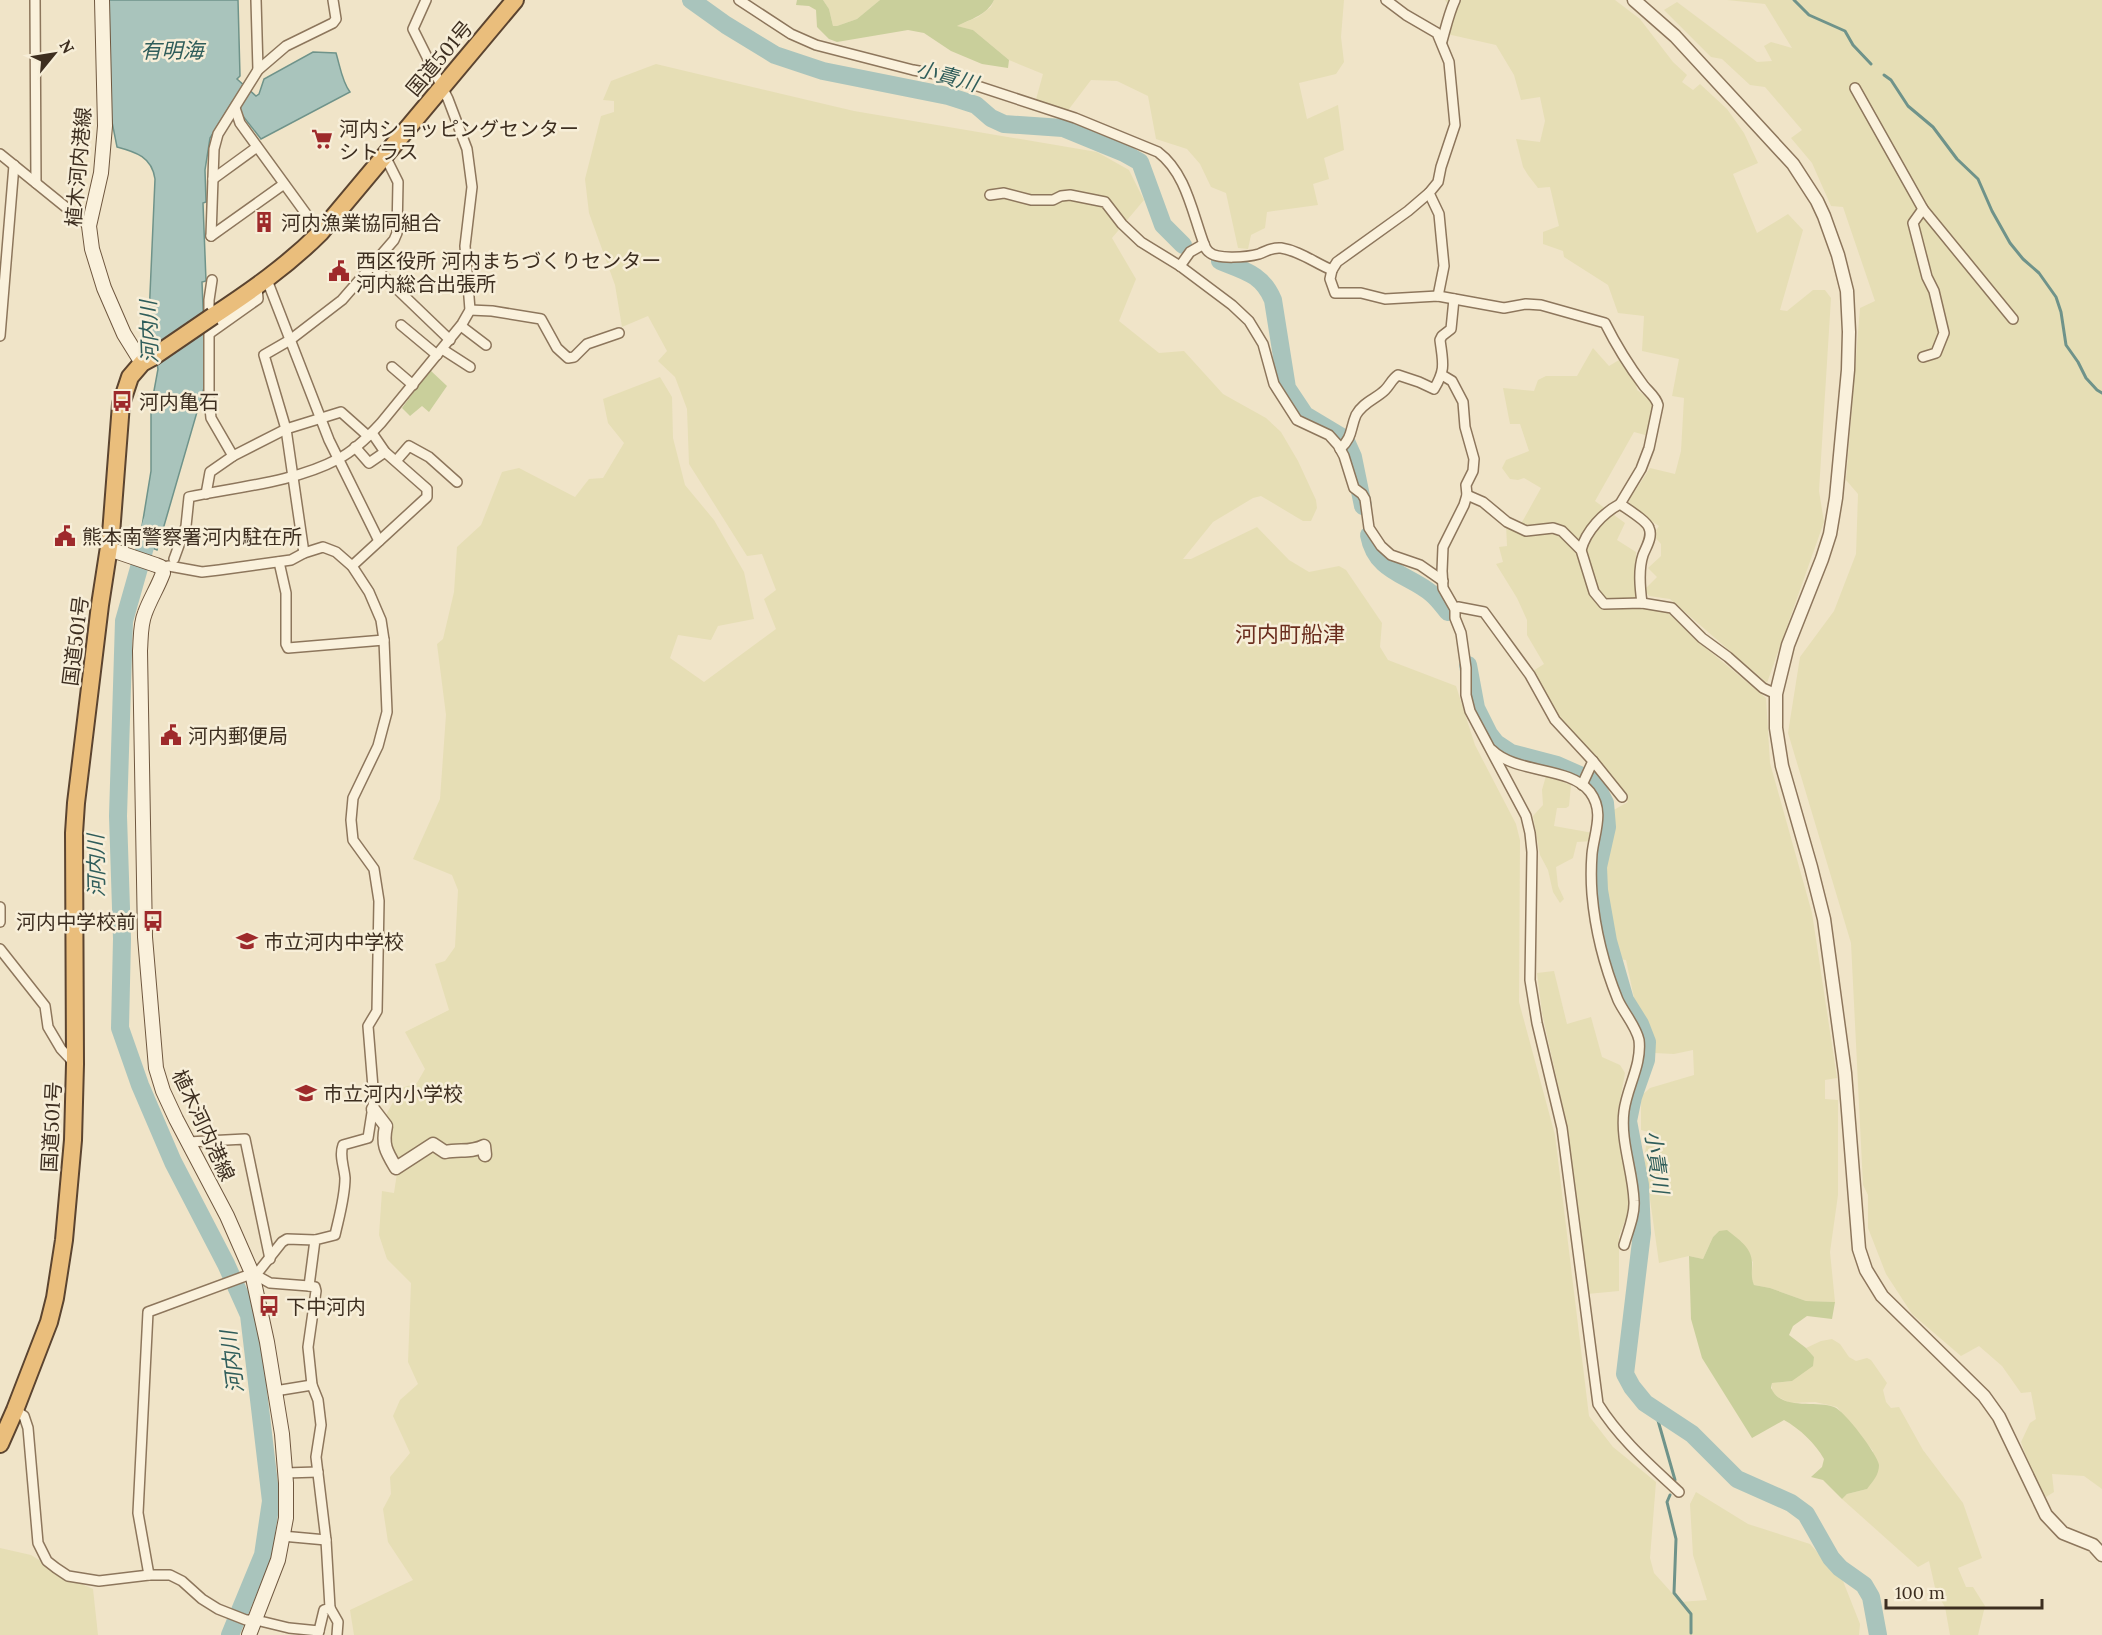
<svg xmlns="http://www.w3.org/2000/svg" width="2102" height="1635" viewBox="0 0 2102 1635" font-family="Lora,'Noto Sans JP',serif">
	<rect width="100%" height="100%" fill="#f0e4c8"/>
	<g fill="#e6deb5">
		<path d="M823,0H880L857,19L837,26H833L829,9Z"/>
		<path d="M994,0H1344L1341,37L1344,62L1336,74L1299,83L1307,119L1338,105L1344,150L1324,158L1329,179L1313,184L1318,205L1267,212L1265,228L1251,235L1248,249L1238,248L1226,193L1211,187L1200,164L1187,149L1156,139L1148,96L1117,81L1091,80L1066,113L1035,103L1043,74L1009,60L973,30L956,26L978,17L991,7Z"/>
		<path d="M1445,0H1615L1640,19L1673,62L1687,75L1682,82L1693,90L1700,84L1727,109L1744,133L1758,163L1733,174L1757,233L1788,214L1803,230L1780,310L1787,311L1813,290H1825L1831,298L1819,491L1824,522L1767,683L1670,599L1649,596L1645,591V589L1657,577L1648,568L1661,556V544L1653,535L1659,526L1630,507L1629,500L1650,468L1675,474L1681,451L1684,398L1672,396L1679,359L1642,351L1644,316L1618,313L1608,285L1564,257L1563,251L1543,244V232L1559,226L1550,187L1538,188L1528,175L1523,167L1516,139L1540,142L1545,121L1540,97L1521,100L1514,75L1496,45L1447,34L1455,14Z"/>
		<path d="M1727,0H2102V1489L2084,1476L2052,1474L2054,1492L2046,1497L2032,1474L2021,1442L2030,1423L2036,1419L2031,1392L2021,1393L2002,1366L1979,1346L1961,1356L1912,1314L1886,1274L1868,1228V1195L1863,1185L1851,943L1788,733L1800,657L1834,611L1856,554L1858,494L1846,480L1860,308L1875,301L1843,207L1831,206L1812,163L1791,138L1802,130L1765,87L1750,85L1722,59L1711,57L1664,10L1677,2L1757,62L1772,61L1764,46L1771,42L1792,48L1765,4Z"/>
		<path d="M656,64L854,111L1097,152L1129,170L1144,200L1112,238L1136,279L1119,321L1159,353L1184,351L1223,394L1266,418L1281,432L1298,461L1316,500L1317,508L1311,521H1303L1261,496L1253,498L1213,522L1183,559H1191L1257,527L1289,560L1309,572L1339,566L1346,570L1382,623L1380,647L1388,660L1456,686L1475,745L1516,824L1520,840L1519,1002L1555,1135L1589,1416L1613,1447L1656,1482L1650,1558L1654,1573L1680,1602L1707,1600L1693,1555L1690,1504L1696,1492L1748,1524L1810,1544L1843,1581L1860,1624L1859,1635H354L350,1610L413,1580L388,1542L383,1509L391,1494L390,1477L410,1453L393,1416L400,1400L418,1384L408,1362L411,1283L387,1259L379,1235L382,1191L394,1193L399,1160L387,1159L382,1122L401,1088L417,1083L425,1069L405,1032L449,1010L435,964L445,961L455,947L458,890L452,875L413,859L440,799L446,715L437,644L443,639L454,592L457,547L481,525L502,472L519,468L575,497L589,479L603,478L624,443L608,423L603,399L660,377L672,397L673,438L685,485L714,520L744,572L754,619L718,626L711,640L678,635L670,658L704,682L776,629L764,599L776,590L762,554L747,556L689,464L687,409L675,377L658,361L667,351L648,316L622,327L615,285L589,213L585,179L601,116L614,112V101L603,100L611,81Z"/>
		<path d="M1593,348L1609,366L1619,360L1634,374L1637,390L1654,402L1649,436L1634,432L1595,501L1625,523L1617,540L1636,552L1635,607L1667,612L1707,649L1766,698L1770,763L1812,913L1837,1078L1825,1080V1099L1838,1100V1195L1830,1252L1835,1302L1806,1301L1770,1288L1754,1285L1751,1279L1753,1262L1719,1231L1713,1237L1703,1259L1689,1256L1659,1263L1644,1157L1649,1132L1641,1130V1096L1650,1088L1694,1075L1693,1050L1674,1054L1654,1053V1038L1637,1012L1626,960L1618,959L1606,902L1605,860L1613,826L1610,812L1628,802L1586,750L1559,720L1533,671L1544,664L1527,635V620L1517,598L1496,564L1503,562L1499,547L1507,546L1506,524L1517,531L1541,488L1524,478L1518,480L1510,479L1502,468L1506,460L1529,451L1520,424H1510L1503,388L1534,391L1538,380L1546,376H1577Z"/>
		<path d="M1546,776L1571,785L1569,806L1566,808H1557L1554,826L1593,833V841L1577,842L1573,858L1556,867L1558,886L1564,899L1560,903L1553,892L1548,870L1540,855L1533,816L1543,805L1542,790Z"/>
		<path d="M1554,971L1567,1024L1591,1017L1602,1057L1620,1065L1625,1073L1618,1111L1624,1164L1632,1203L1619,1236V1291L1587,1294L1567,1125L1542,1013L1537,973Z"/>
		<path d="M1832,1339L1840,1344L1849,1357L1856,1361L1867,1358L1871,1360L1887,1383L1883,1390L1886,1402L1891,1408L1899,1407L1923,1450L1963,1503L1982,1558L1958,1568L1966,1587H1973L1985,1606L1978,1635H1950L1945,1607L1936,1592L1929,1561L1918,1567L1842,1499L1847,1494L1867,1489L1873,1451L1837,1407L1815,1402L1790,1403L1778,1397L1772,1392V1383L1792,1381L1814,1357L1806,1348L1821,1341Z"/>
		<path d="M0,1548L31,1555L66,1577L93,1589L98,1635H0Z"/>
	</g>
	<g fill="#c9cf9b">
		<path d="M797,0H823L829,9L833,26H837L857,19L880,0H994C987,15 971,19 957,26L973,30L1009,60L1008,68L982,64L951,51L924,33L908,30L837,42L829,39L817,27L816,10L809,6L796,5Z"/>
		<path d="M430,370L447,386L429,412L422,406L410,416L402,408Z"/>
		<path d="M1727,1230C1739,1240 1753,1248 1752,1265C1752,1273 1751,1278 1754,1285L1770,1288L1806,1301L1835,1302L1832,1319L1807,1316L1793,1326L1789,1335L1806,1348L1814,1357L1813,1366L1792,1381L1772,1383L1771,1388C1781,1411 1815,1400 1834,1407C1844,1410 1878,1455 1879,1465C1879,1475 1873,1481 1867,1489L1847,1494L1842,1499L1823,1480L1811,1477L1822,1467L1824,1459C1815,1443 1800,1429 1784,1420L1752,1438L1702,1358L1691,1319L1689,1256L1703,1259L1713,1237L1719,1231Z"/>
	</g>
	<path fill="#a9c4bc" stroke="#6f938a" stroke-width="1.5" d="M108,0H238L240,76L237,79L256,96L259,94L264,79L313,52L336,53C340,66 342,82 350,92L261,139L232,102L210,138L205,170L206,202L203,203L206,281L202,282L206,381L157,550L136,541L142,526L151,471V407L158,369L149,317L155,179C152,157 136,152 117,147L108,102Z"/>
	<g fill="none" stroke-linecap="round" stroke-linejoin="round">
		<g stroke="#6f938a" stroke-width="3">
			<path d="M1794,0L1809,15L1845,31L1853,45L1871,64"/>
			<path d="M1884,75L1891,80L1908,106L1933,127L1957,159L1978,179L1992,211L2010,243L2023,259L2039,273L2056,297L2061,312L2066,345L2078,362L2086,378L2097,390L2102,393"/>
			<path d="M1655,1410L1675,1480"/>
			<path d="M1670,1495L1667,1502L1676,1539L1674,1593L1691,1614V1633"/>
		</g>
		<g stroke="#a9c4bc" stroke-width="18">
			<path d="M691,0L726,25L775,55L823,71L948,96L976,105L991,118L1004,124L1063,128L1124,153L1140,162L1163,225L1183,245"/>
			<path d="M1220,261C1245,271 1262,274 1273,300L1287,388L1305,415L1345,439L1353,457L1363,506"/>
			<path d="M152,522L124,621L118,816L122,939L120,1028L140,1085L173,1162L226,1264L249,1315L271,1501L263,1555L230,1635"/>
			<path d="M1369,535C1376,573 1409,574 1432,594C1438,599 1443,606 1448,612"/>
			<path d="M1468,665L1476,708L1489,734L1496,743L1511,753L1557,765L1591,780L1597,787L1605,803L1607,827L1598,867L1599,890L1608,941L1625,1000L1640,1024L1647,1042L1646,1060L1633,1097L1628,1121L1640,1185L1642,1233L1625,1374L1632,1387L1645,1403L1692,1434L1737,1479L1791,1503L1806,1514L1831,1558L1840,1568L1864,1585L1871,1597L1878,1635"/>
		</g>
		<defs>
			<g id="minor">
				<path d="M35,0L36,183"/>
				<path d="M256,0L258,70"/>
				<path d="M739,0L791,34L816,45L913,70L947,76L1075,118L1158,152C1186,173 1192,212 1204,244C1205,247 1206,250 1209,252C1217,260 1248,257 1259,254C1267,251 1272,247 1281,248C1300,251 1315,263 1332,270L1330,279L1335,293H1361L1385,299L1438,296L1504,308L1526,304L1541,305L1605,323C1616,345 1629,366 1644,386C1649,392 1656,397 1658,405L1649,448L1641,469L1620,504C1627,509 1647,521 1649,528C1653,537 1646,547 1643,555C1638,570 1640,588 1642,603"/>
				<path d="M1386,0L1406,15L1437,33L1449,62L1455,125L1441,167L1438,182L1429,193L1439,214L1441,235L1444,266L1438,296"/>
				<path d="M1442,41C1446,27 1449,13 1455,0"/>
				<path d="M1855,88L1923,209"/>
				<path d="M235,108L240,123L320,233"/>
				<path d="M0,154L89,226"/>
				<path d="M213,179L257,147"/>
				<path d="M990,195L1004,193L1031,200H1053L1061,196L1070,195L1105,202L1122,224L1141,242L1180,266L1232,305L1249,321L1263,344L1274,384L1297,420L1329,435L1338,445L1344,456L1354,488L1362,494L1365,499L1369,528L1381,546L1391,555L1420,565L1443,581"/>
				<path d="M211,236L214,149L218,134L258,70L286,46L333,23L336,19L333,0"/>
				<path d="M211,236L284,184"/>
				<path d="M384,252L401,264L420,261"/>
				<path d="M373,266L450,340"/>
				<path d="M1180,266L1190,252L1204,244"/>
				<path d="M1332,270L1337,262L1408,211L1429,193"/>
				<path d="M212,280L209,300V398L211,418L233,456L286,429L341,412L368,436"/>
				<path d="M267,280L329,440L379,541"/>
				<path d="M470,310L492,311L541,319L557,348L568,358L574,357L587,344L619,333"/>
				<path d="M401,325L437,355"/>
				<path d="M461,326L486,345"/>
				<path d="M210,333L258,299L257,287"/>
				<path d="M0,336L14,165"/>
				<path d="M442,349L470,367"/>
				<path d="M1923,357L1936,353L1944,333L1934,291L1927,277L1913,223L1923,209L2013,319"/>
				<path d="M392,367L413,385"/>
				<path d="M1442,375L1452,381L1463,402L1465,427L1474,459L1473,471L1466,485L1467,495L1464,505L1443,547L1442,571L1443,588L1455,609V618L1461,633L1466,668V695L1470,711L1526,816L1530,833L1532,852L1530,980L1537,1023L1562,1128L1598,1404C1620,1439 1649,1464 1679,1492"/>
				<path d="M355,447L369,463L385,452"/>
				<path d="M1340,449C1353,437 1350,429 1356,415C1363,402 1376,399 1385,390C1390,385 1392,379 1398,375L1419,382L1434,389C1446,369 1443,363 1440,340L1442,336L1451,329L1454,299"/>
				<path d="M396,461L409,446L429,457L457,482"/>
				<path d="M206,494L210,472L233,456"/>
				<path d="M1467,495L1483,502L1507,522L1526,531L1553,528L1562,531L1581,550L1594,592L1604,604L1642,603L1672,608L1702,638L1728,657L1763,688L1776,694"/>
				<path d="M1581,550C1586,531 1603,513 1620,504"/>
				<path d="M304,553L286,429L264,355L290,340L342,300L394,240L397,233L398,182L385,156"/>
				<path d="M174,559L186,526L189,497C237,487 295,482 338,459C354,451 369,436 381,423L462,324L470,310L465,246L472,187L467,149L448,99L413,29L426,0"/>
				<path d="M279,562L286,593V644L288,648L384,640"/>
				<path d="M352,566L427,497V489L385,452L372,433"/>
				<path d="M161,567L169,566L202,572L219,570L291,560L304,553L323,547L336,552L352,566L369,592L381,620L384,640L387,712L378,746L353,798L351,820L353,840L374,869L379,901L377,1011L368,1026L374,1100L368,1138L343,1145C339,1156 344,1166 345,1178C345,1197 339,1217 335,1235L315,1240L309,1286L315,1287L316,1291L308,1347L312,1385L318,1400L321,1425L316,1457L326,1540L330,1608L324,1610L318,1635"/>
				<path d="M1455,609L1458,607L1484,612L1530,675L1555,720L1593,761L1622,797"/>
				<path d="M1492,750C1516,774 1570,766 1590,792C1605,812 1594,833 1592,854C1591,867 1591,881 1592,894C1595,929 1605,968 1618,1000C1624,1013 1636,1026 1639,1040C1642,1065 1627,1087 1624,1111C1620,1141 1633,1171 1634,1201C1635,1215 1628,1231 1624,1245"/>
				<path d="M1582,785L1593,761"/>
				<path d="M0,907V922"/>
				<path d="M0,949L45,1006L48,1027L61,1049L74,1063"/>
				<path d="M188,1142L245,1139L270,1259"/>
				<path d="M252,1273L270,1283L309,1286"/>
				<path d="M275,1391L312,1385"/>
				<path d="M15,1410L24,1416L28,1428L38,1543L47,1561L56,1568L68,1576L99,1581L149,1575H170L182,1581L202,1599L218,1609L246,1620H256L289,1628L319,1631"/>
				<path d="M285,1473L318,1472"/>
				<path d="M282,1536L326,1540"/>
				<path d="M149,1575L138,1513L148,1312L259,1271L282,1242L287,1239L315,1240"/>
				<path d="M330,1608L338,1622L337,1635"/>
			</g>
			<g id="tertiary">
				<path d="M1634,0L1675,36L1793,164L1817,201L1824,216L1838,255L1847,291L1849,332L1848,370L1836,498L1830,534L1822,559L1788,645L1776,694V728L1782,766L1811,867L1824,919L1845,1073L1859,1249L1866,1270L1882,1296L1984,1396L1999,1417L2046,1515L2063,1533L2093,1545L2102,1555"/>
				<path d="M373,1109L386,1126C382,1145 386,1151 396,1168L433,1144L445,1152C461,1149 470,1153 484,1146L485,1155"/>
			</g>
			<g id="secondary">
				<path d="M102,0L105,126L101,173L89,226L92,249L104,288L124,334L142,363"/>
				<path d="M109,549L156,565L161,567L163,573C158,587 150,599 145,613C140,625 141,638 140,651L145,937L156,1068L163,1091L176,1119L227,1216L252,1273L267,1342L282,1434L286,1483V1518L278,1560L249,1635"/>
			</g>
			<g id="trunk">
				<path d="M213,316C251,291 288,265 320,233L515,0"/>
				<path d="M0,1444L15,1410L49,1322L55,1298L64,1240L73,1140L75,1064L74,833L76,803L100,605L111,534L121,404L130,377L142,363L153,357"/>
			</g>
		</defs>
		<use href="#minor" stroke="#8d765c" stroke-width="12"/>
		<use href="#tertiary" stroke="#8d765c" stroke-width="15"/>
		<use href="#secondary" stroke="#6f573f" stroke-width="16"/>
		<use href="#trunk" stroke="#5b4430" stroke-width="20"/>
		<use href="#minor" stroke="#faf1dc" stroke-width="9"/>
		<use href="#tertiary" stroke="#faf1dc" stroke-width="12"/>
		<use href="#secondary" stroke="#faf1dc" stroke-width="14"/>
		<use href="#trunk" stroke="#eabe7c" stroke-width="16"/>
		<defs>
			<path id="trunk-bridge" d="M153,357L213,316"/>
		</defs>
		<use href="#trunk-bridge" stroke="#5b4430" stroke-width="20" stroke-linecap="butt"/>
		<use href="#trunk-bridge" stroke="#eabe7c" stroke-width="16"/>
	</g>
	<defs>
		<symbol id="supermarket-bare" viewBox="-9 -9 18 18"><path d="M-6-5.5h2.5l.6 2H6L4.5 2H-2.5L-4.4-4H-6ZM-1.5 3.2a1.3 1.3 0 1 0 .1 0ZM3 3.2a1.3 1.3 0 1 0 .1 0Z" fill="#9e2a2b" stroke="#f7eed8" stroke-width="2.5" paint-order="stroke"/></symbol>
		<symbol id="building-bare" viewBox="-9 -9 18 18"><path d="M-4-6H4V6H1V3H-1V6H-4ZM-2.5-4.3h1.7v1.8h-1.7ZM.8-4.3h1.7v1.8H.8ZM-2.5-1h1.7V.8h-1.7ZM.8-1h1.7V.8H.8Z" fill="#9e2a2b" stroke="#f7eed8" stroke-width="2.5" paint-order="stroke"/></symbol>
		<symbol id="civic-bare" viewBox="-9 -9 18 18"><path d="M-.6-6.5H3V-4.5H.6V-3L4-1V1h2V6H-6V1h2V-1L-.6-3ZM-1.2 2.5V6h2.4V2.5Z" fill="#9e2a2b" stroke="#f7eed8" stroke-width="2.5" paint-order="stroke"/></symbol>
		<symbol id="bus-bare" viewBox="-9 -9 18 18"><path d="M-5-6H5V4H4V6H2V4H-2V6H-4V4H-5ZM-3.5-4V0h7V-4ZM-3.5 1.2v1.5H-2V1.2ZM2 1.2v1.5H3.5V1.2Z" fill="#9e2a2b" stroke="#f7eed8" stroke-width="2.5" paint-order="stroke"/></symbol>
		<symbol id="school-bare" viewBox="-9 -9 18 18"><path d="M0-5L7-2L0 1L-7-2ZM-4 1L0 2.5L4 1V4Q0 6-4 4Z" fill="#9e2a2b" stroke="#f7eed8" stroke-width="2.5" paint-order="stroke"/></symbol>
	</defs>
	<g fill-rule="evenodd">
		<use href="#supermarket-bare" x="307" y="124" width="30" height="30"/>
		<use href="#building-bare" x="249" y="207" width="30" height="30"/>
		<use href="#civic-bare" x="324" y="256" width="30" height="30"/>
		<use href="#bus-bare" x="107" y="386" width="30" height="30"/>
		<use href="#civic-bare" x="50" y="521" width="30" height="30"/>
		<use href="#civic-bare" x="156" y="720" width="30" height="30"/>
		<use href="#bus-bare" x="138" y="906" width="30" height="30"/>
		<use href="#school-bare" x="232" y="926" width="30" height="30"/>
		<use href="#school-bare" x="291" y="1078" width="30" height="30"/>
		<use href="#bus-bare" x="254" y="1291" width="30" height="30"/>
	</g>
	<g text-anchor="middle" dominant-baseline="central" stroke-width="5" stroke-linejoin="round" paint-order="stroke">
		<g font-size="20" fill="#3d2e20" stroke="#f7eed8">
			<text transform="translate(439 58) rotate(-50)">国道501号</text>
			<text transform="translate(78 167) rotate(-85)">植木河内港線</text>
			<text transform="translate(75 641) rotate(-83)">国道501号</text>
			<text transform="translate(204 1125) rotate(65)">植木河内港線</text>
			<text transform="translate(51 1127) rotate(-87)">国道501号</text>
		</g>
		<g font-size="20" fill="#3d2e20" stroke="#f7eed8" text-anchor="start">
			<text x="339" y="128">河内ショッピングセンター<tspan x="339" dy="23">シトラス</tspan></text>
			<text x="281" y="222">河内漁業協同組合</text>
			<text x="356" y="260">西区役所 河内まちづくりセンター<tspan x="356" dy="23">河内総合出張所</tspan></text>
			<text x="139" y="401">河内亀石</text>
			<text x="82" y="536">熊本南警察署河内駐在所</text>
			<text x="188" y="735">河内郵便局</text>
			<text x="136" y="921" text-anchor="end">河内中学校前</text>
			<text x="264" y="941">市立河内中学校</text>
			<text x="323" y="1093">市立河内小学校</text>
			<text x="286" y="1306">下中河内</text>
		</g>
		<g font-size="21" font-style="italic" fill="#2f5d5a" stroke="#f7eed8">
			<text x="172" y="50">有明海</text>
			<text transform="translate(947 76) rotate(15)">小責川</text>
			<text transform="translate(149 332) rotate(-92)">河内川</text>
			<text transform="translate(96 866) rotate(-91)">河内川</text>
			<text transform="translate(1657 1162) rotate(82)">小責川</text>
			<text transform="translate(232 1362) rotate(-97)">河内川</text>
		</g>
		<g font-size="22" fill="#6b2e1e" stroke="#f7eed8">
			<text x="1290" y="634">河内町船津</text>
		</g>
	</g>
	<g transform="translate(54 54) rotate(60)" stroke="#f7eed8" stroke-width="4.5" paint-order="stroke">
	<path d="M0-4.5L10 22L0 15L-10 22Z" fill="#3d2e20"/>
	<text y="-9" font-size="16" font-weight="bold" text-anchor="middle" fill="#3d2e20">N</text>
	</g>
	<path d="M1886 1599v9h156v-9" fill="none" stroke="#3d2e20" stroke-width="3"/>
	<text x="1895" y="1599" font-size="18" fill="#3d2e20" stroke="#f7eed8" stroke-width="4.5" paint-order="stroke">100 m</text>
</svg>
